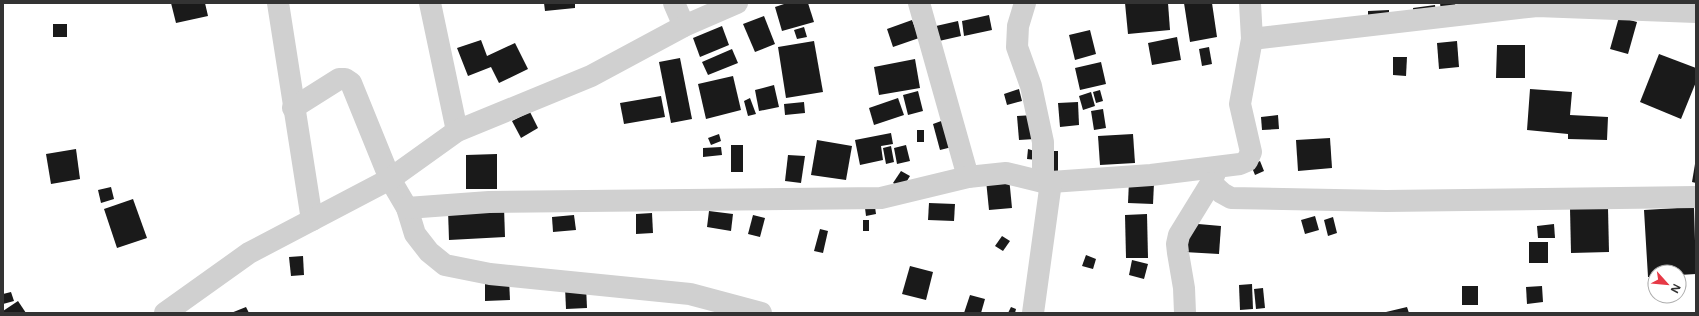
<svg xmlns="http://www.w3.org/2000/svg" width="1699" height="316" viewBox="0 0 1699 316" font-family="'Open Sans',sans-serif">
	<rect width="100%" height="100%" fill="#fff"/>
	<g fill="#1a1a1a">
		<path d="M171,3H205L208,16L176,23Z"/>
		<path d="M544,3H579V4H575V8L545,11Z"/>
		<path d="M787,3H808L814,22L782,31L775,7Z"/>
		<path d="M1125,3H1168L1170,30L1128,34Z"/>
		<path d="M1184,3H1212L1217,37L1190,42Z"/>
		<path d="M1440,3H1455L1456,9L1441,11Z"/>
		<path d="M1435,5L1436,15L1414,17L1413,8Z"/>
		<path d="M1389,10V18H1368V11Z"/>
		<path d="M989,15L992,30L964,36L962,21Z"/>
		<path d="M764,16L775,44L755,52L743,24Z"/>
		<path d="M1619,17L1637,22L1628,54L1610,49Z"/>
		<path d="M912,20L919,38L893,47L887,29Z"/>
		<path d="M958,21L961,36L939,41L936,26Z"/>
		<rect x="53" y="24" width="14" height="13"/>
		<path d="M722,26L729,45L700,57L693,38Z"/>
		<path d="M804,27L807,37L797,39L794,30Z"/>
		<path d="M1090,30L1096,54L1075,60L1069,35Z"/>
		<path d="M1177,37L1181,60L1152,65L1148,43Z"/>
		<path d="M481,40L487,56L515,43L528,69L499,83L491,67L468,76L457,48Z"/>
		<path d="M814,41L823,92L786,98L778,47Z"/>
		<path d="M1457,41L1459,67L1439,69L1437,43Z"/>
		<path d="M1497,45H1525V78H1496Z"/>
		<path d="M1209,47L1212,64L1202,66L1199,49Z"/>
		<path d="M732,49L738,63L708,75L702,62Z"/>
		<path d="M1659,54L1696,68V82L1681,119L1640,102Z"/>
		<path d="M1393,57H1407L1406,76L1393,75Z"/>
		<path d="M680,58L692,119L671,123L659,62Z"/>
		<path d="M915,59L920,88L879,95L874,67Z"/>
		<path d="M1101,62L1106,84L1080,90L1075,68Z"/>
		<path d="M733,76L741,110L706,119L698,84Z"/>
		<path d="M774,85L779,107L759,111L755,90Z"/>
		<path d="M1019,89L1022,101L1007,105L1004,94Z"/>
		<path d="M1530,89L1572,92L1570,115L1608,117L1607,140L1568,139V134L1527,130Z"/>
		<path d="M1100,90L1103,101L1096,103L1093,92Z"/>
		<path d="M918,91L923,111L908,115L903,95Z"/>
		<path d="M1091,92L1095,106L1083,110L1079,96Z"/>
		<path d="M661,96L665,117L624,124L620,103Z"/>
		<path d="M750,98L756,114L748,116L744,101Z"/>
		<path d="M898,98L904,115L874,125L869,108Z"/>
		<path d="M804,102L805,113L785,115L784,104Z"/>
		<path d="M1078,102L1079,125L1060,127L1058,103Z"/>
		<path d="M1103,109L1106,128L1094,130L1091,111Z"/>
		<path d="M530,112L538,128L521,138L512,121Z"/>
		<path d="M1034,115L1035,139L1019,140L1017,116Z"/>
		<path d="M1278,115L1279,129L1262,130L1261,117Z"/>
		<path d="M944,120L952,147L940,150L933,124Z"/>
		<rect x="917" y="130" width="7" height="12"/>
		<path d="M891,133L893,144L881,146L883,160L860,165L855,140Z"/>
		<path d="M719,134L721,141L711,145L708,138Z"/>
		<path d="M1133,134L1135,163L1100,165L1098,136Z"/>
		<path d="M1330,138L1332,168L1298,171L1296,140Z"/>
		<path d="M817,140L852,146L846,180L811,175Z"/>
		<rect x="731" y="145" width="12" height="27"/>
		<path d="M906,145L910,161L897,164L894,148Z"/>
		<path d="M891,146L894,162L886,164L883,148Z"/>
		<path d="M721,147L722,155L703,157V148Z"/>
		<path d="M76,149L80,179L51,184L46,154Z"/>
		<path d="M1028,149L1038,152L1037,160L1027,159Z"/>
		<rect x="1045" y="151" width="13" height="24"/>
		<path d="M497,154V189H466V155Z"/>
		<path d="M788,155L805,156L801,183L785,181Z"/>
		<path d="M1260,161L1264,171L1255,175L1251,165Z"/>
		<path d="M1695,164H1696V183L1692,182Z"/>
		<path d="M901,171L910,176L902,189L893,183Z"/>
		<path d="M1009,177L1012,208L989,210L986,180Z"/>
		<path d="M1129,181L1154,183L1153,204L1128,203Z"/>
		<path d="M111,187L114,199L101,203L98,190Z"/>
		<path d="M133,199L147,238L117,248L104,209Z"/>
		<path d="M929,203L955,204L954,221L928,220Z"/>
		<path d="M504,207L505,237L449,240L448,210Z"/>
		<path d="M875,207L876,214L866,216L865,208Z"/>
		<path d="M1694,207L1696,274L1679,275V272H1655V277H1648L1644,210Z"/>
		<path d="M1570,208H1608L1609,252L1571,253Z"/>
		<path d="M709,211L733,214L731,231L707,227Z"/>
		<path d="M652,213L653,233L636,234V214Z"/>
		<path d="M1147,214L1148,258H1126L1125,215Z"/>
		<path d="M574,215L576,230L553,232L552,217Z"/>
		<path d="M753,215L765,218L760,237L748,234Z"/>
		<path d="M1315,216L1319,230L1305,234L1301,220Z"/>
		<path d="M1333,217L1337,233L1328,236L1324,220Z"/>
		<rect x="863" y="220" width="6" height="11"/>
		<path d="M1187,223L1221,226L1219,254L1184,252Z"/>
		<path d="M1554,224L1555,238H1538L1537,226Z"/>
		<path d="M820,229L828,231L823,253L814,251Z"/>
		<path d="M1002,236L1010,241L1003,251L995,246Z"/>
		<rect x="1529" y="242" width="19" height="21"/>
		<path d="M1086,255L1096,259L1093,269L1082,266Z"/>
		<path d="M303,256L304,275L291,276L289,257Z"/>
		<path d="M1132,260L1148,264L1144,279L1129,275Z"/>
		<path d="M910,266L933,272L926,300L902,294Z"/>
		<path d="M509,279L510,300L485,301V280Z"/>
		<path d="M1252,284L1253,309L1240,310L1239,285Z"/>
		<path d="M586,286L587,308L566,309L565,287Z"/>
		<rect x="1462" y="286" width="16" height="19"/>
		<path d="M1542,286L1543,302L1527,304L1526,287Z"/>
		<path d="M1263,288L1265,308L1256,309L1254,289Z"/>
		<path d="M11,292L14,301L3,304V294Z"/>
		<path d="M970,295L985,299L981,313H964Z"/>
		<path d="M18,301L26,313H3V311Z"/>
		<path d="M246,307L249,313H231Z"/>
		<path d="M1011,307L1016,309L1015,313H1008Z"/>
		<path d="M1407,307L1409,313H1387L1386,312Z"/>
	</g>
	<g fill="none" stroke-linecap="round" stroke-linejoin="round">
		<g stroke="#d0d0d0" stroke-width="22">
			<path d="M278,3L312,220"/>
			<path d="M430,3L457,131"/>
			<path d="M674,3L684,26"/>
			<path d="M919,3L968,177"/>
			<path d="M1025,3L1018,26L1017,47L1031,86L1043,142V182"/>
			<path d="M1252,39L1537,6L1696,12"/>
			<path d="M293,108L339,79H345L351,83L390,179L407,208L415,234L429,252L445,265L490,274L690,294L761,313"/>
			<path d="M1217,168L1211,183L1222,193L1231,198L1386,201L1696,197"/>
			<path d="M407,208L489,202L881,198L968,177L1006,173L1043,182H1051L1151,175L1240,164L1247,161L1251,152L1240,104L1252,39L1250,3"/>
			<path d="M165,313L249,253L390,179L457,131L591,76L684,26L737,3"/>
			<path d="M1033,313L1051,182"/>
			<path d="M1185,313L1184,288L1178,253L1177,244L1179,235L1211,183"/>
		</g>
	</g>
	<rect width="1699" height="316" fill="none" stroke="#333333" stroke-width="8"/>
	<g transform="translate(1667 284) rotate(117)"><circle r="19" fill="#ffffff" stroke="#adadad"/>
	<path d="M0-3L7 15L0 10L-7 15Z" fill="#e63946"/>
	<text y="-6" font-size="11" font-weight="bold" text-anchor="middle" fill="#333333">N</text>
	</g>
</svg>
